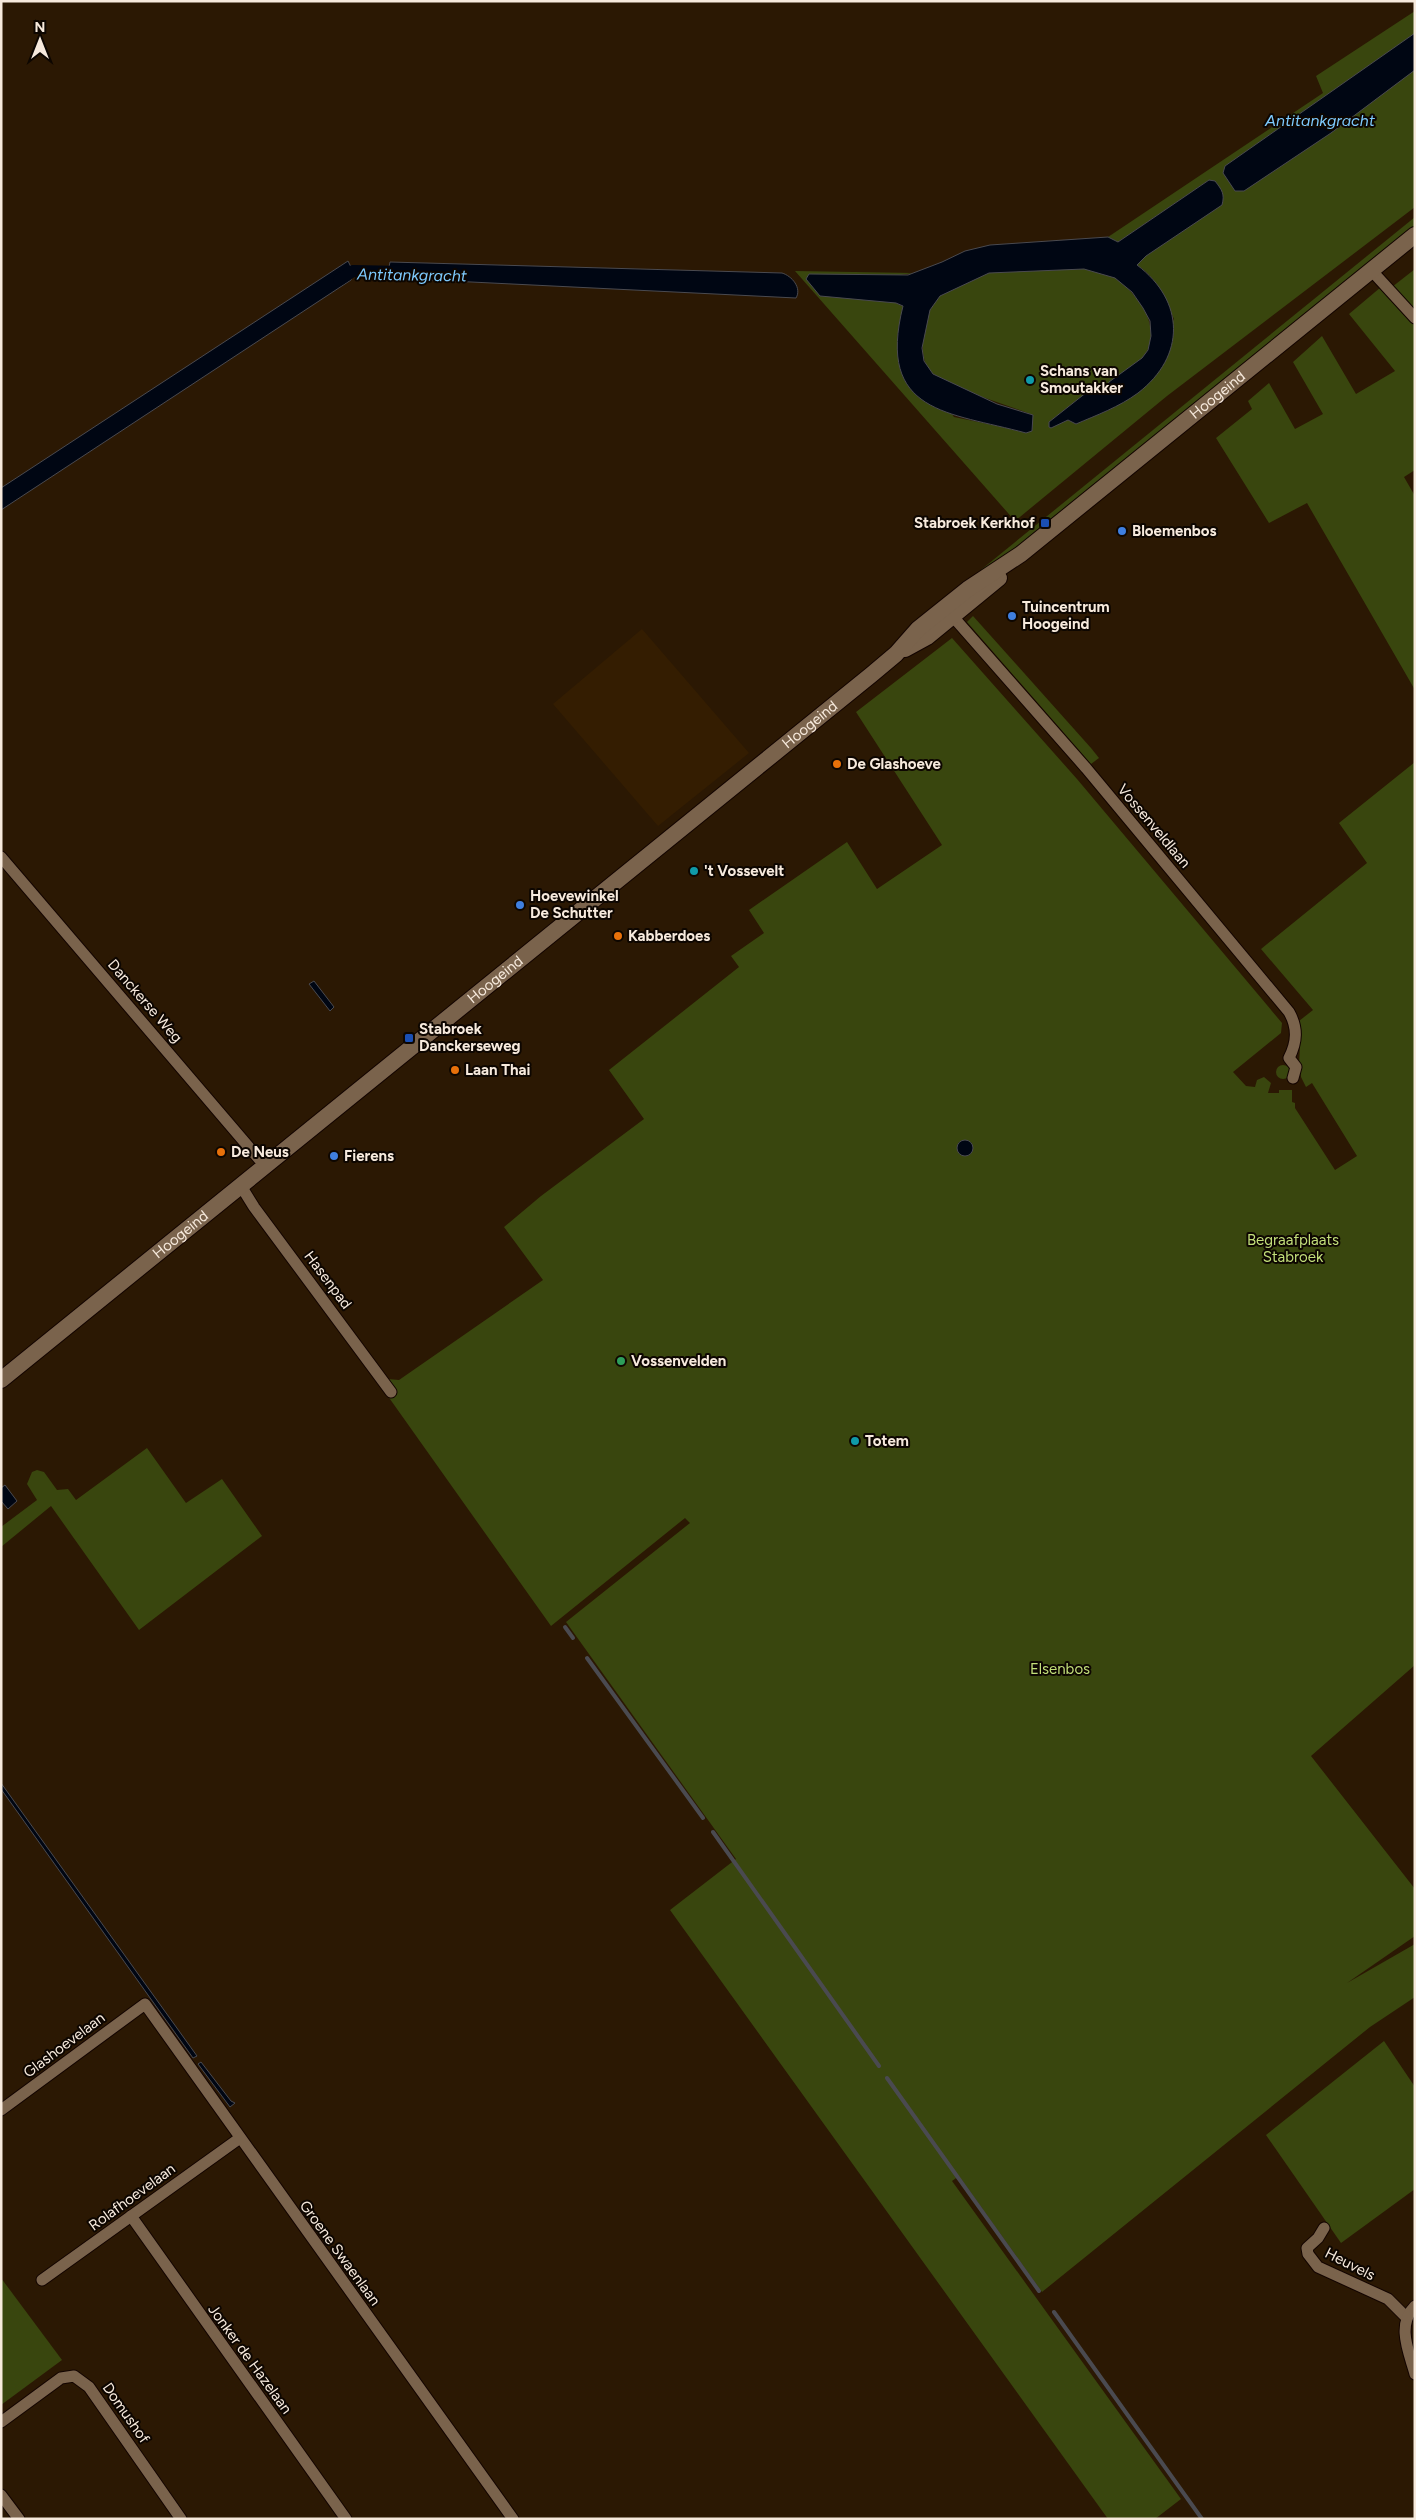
<svg xmlns="http://www.w3.org/2000/svg" width="1416" height="2520" viewBox="0 0 1416 2520" font-family="Figtree,sans-serif">
	<rect width="100%" height="100%" fill="#2b1803"/>
	<path fill="#341d01" d="M642,629L749,753L658,826L553,704Z"/>
	<g fill="#39460e">
		<path d="M1415,11V207L1167,396L1015,521L795,271L914,273L893,276L896,303L904,307L897,339L954,417L998,426L1033,415C1000,402 965,394 935,375C923,367 922,351 923,337C925,323 929,306 940,296C951,286 973,278 988,273C997,271 1008,272 1018,271C1050,269 1085,263 1115,278C1127,285 1138,299 1145,311C1151,324 1154,338 1147,351C1139,367 1117,381 1104,393L1087,392L1049,422L1068,420L1076,424L1111,409L1138,393L1174,319C1165,298 1157,278 1137,265L1209,180L1118,242L1108,237L1323,93L1316,76Z"/>
		<path d="M1415,217V226L994,566L966,582Z"/>
		<path d="M1415,269V311L1392,287Z"/>
		<path d="M1381,287L1415,322V470L1404,477L1415,496V690L1307,503L1269,523L1216,438L1252,409L1248,401L1269,383L1295,429L1323,414L1293,362L1322,336L1356,394L1395,371L1349,314Z"/>
		<path d="M973,616L1091,748L1099,758L1091,764L967,622Z"/>
		<path d="M952,638L1077,779L1282,1023L1281,1033L1233,1072L1246,1086L1255,1087L1257,1080L1264,1077L1271,1083L1268,1093H1279V1090H1292V1102L1295,1103V1108L1335,1170L1357,1156L1312,1083L1306,1087L1301,1077L1299,1064L1301,1029L1299,1021L1313,1010L1261,949L1367,863L1339,823L1415,762V1665L1311,1756L1415,1889V1936L1347,1983L1415,1944V1997L1370,2027L1042,2292L959,2176L952,2181L1181,2499L1155,2519H1108L670,1910L736,1859L566,1622L690,1523L685,1518L551,1626L380,1385L388,1379L399,1380L543,1280L504,1227L541,1196L644,1119L609,1070L739,967L731,956L764,933L749,910L847,842L877,889L942,845L856,712Z"/>
		<circle cx="1283" cy="1072" r="7"/>
		<path d="M147,1448L186,1503L222,1479L262,1536L139,1630L51,1506L1,1547V1527L37,1500L27,1484L32,1472L37,1470L44,1472L57,1490L68,1489L76,1500Z"/>
		<path d="M1384,2041L1415,2087V2189L1341,2243L1266,2135Z"/>
		<path d="M1,2278L62,2360L1,2405Z"/>
	</g>
	<g fill="#000613" stroke="#4a4a50">
		<path d="M1415,33V70L1331,133L1244,191H1235L1223,173L1225,166Z"/>
		<path d="M1209,180L1215,181C1222,190 1225,194 1222,205L1146,256L1137,265C1185,301 1186,356 1138,393C1119,407 1097,415 1076,424L1068,420L1051,428L1049,427V422L1087,392L1104,393L1109,382L1142,358L1148,350L1151,336L1150,321L1143,308L1132,292L1115,278L1084,269L989,273L940,296L930,310L922,348L924,361L933,374L997,404L1033,415L1032,431L1026,433C949,412 876,414 903,306L896,303L820,296L806,279L809,274L908,275L942,262L965,251L990,245L1108,237L1118,242Z"/>
		<path d="M348,261L353,271L351,280L1,510V488Z"/>
		<path d="M390,262L782,273C792,276 802,288 796,298L390,278L388,272Z"/>
		<path d="M314,981L334,1007L330,1011L309,984Z"/>
		<circle cx="965" cy="1148" r="8"/>
		<path d="M5,1485L17,1501L8,1509L1,1501V1488Z"/>
		<path d="M1,1783L197,2056L193,2058L1,1789Z"/>
		<path d="M201,2062L231,2101L235,2103L230,2107L198,2064Z"/>
	</g>
	<g fill="none" stroke-linecap="round" stroke-linejoin="round">
		<g stroke="#4a4a50" stroke-width="4">
			<path d="M565,1627L573,1638"/>
			<path d="M587,1658L703,1818"/>
			<path d="M713,1832L879,2066"/>
			<path d="M887,2078L1039,2291"/>
			<path d="M1054,2312L1202,2519"/>
		</g>
		<path stroke="#000613" stroke-width="12" d="M339,280L353,271L404,272"/>
		<defs>
			<g id="street">
				<path d="M1372,271L1415,318"/>
				<path d="M948,611L1086,768L1289,1012C1298,1028 1297,1042 1289,1058L1296,1067L1293,1078"/>
				<path d="M1,857L265,1166"/>
				<path d="M241,1186L254,1207L391,1392"/>
				<path d="M1,2110L145,2004L513,2519"/>
				<path d="M131,2216L346,2519"/>
				<path d="M1324,2228L1318,2238L1307,2248L1308,2254L1318,2267L1388,2299L1406,2317"/>
				<path d="M42,2280L240,2138"/>
				<path d="M1415,2306C1396,2325 1409,2352 1415,2374"/>
				<path d="M1,2422L61,2378L74,2376L89,2387L181,2519"/>
				<path d="M1,2495L19,2519"/>
			</g>
			<g id="secondary">
				<path d="M905,649L927,637L999,578"/>
				<path id="s1" d="M1,1380L871,675L896,654L918,629L968,589L1021,554L1415,235"/>
			</g>
		</defs>
		<use href="#street" stroke="#130400" stroke-width="13"/>
		<use href="#secondary" stroke="#130400" stroke-width="18"/>
		<use href="#street" stroke="#7a634c" stroke-width="11"/>
		<use href="#secondary" stroke="#7a634c" stroke-width="16"/>
	</g>
	<g fill="#0f9aa8" stroke="#0d0601" stroke-width="2">
		<circle cx="1030" cy="380" r="5"/>
		<circle cx="694" cy="871" r="5"/>
		<circle cx="855" cy="1441" r="5"/>
	</g>
	<g fill="#1a4fb4" stroke="#0d0601" stroke-width="2">
		<rect x="1040" y="518" width="10" height="10" rx="2.5"/>
		<rect x="404" y="1033" width="10" height="10" rx="2.5"/>
	</g>
	<g fill="#3f7fe0" stroke="#0d0601" stroke-width="2">
		<circle cx="1122" cy="531" r="5"/>
		<circle cx="1012" cy="616" r="5"/>
		<circle cx="520" cy="905" r="5"/>
		<circle cx="334" cy="1156" r="5"/>
	</g>
	<g fill="#e8710a" stroke="#0d0601" stroke-width="2">
		<circle cx="837" cy="764" r="5"/>
		<circle cx="618" cy="936" r="5"/>
		<circle cx="455" cy="1070" r="5"/>
		<circle cx="221" cy="1152" r="5"/>
	</g>
	<circle fill="#2e9e5b" stroke="#0d0601" stroke-width="2" cx="621" cy="1361" r="5"/>
	<g text-anchor="middle" dominant-baseline="central" stroke-width="4" stroke-linejoin="round" paint-order="stroke">
		<g font-size="15" font-weight="bold" fill="#f7eadd" stroke="#0d0601" text-anchor="start">
			<text x="1040" y="371">Schans van<tspan x="1040" dy="17">Smoutakker</tspan></text>
			<text x="1035" y="523" text-anchor="end">Stabroek Kerkhof</text>
			<text x="1132" y="531">Bloemenbos</text>
			<text x="1022" y="607">Tuincentrum<tspan x="1022" dy="17">Hoogeind</tspan></text>
			<text x="847" y="764">De Glashoeve</text>
			<text x="704" y="871">'t Vossevelt</text>
			<text x="530" y="896">Hoevewinkel<tspan x="530" dy="17">De Schutter</tspan></text>
			<text x="628" y="936">Kabberdoes</text>
			<text x="419" y="1029">Stabroek<tspan x="419" dy="17">Danckerseweg</tspan></text>
			<text x="465" y="1070">Laan Thai</text>
			<text x="231" y="1152">De Neus</text>
			<text x="344" y="1156">Fierens</text>
			<text x="631" y="1361">Vossenvelden</text>
			<text x="865" y="1441">Totem</text>
		</g>
		<g font-size="15" fill="#f7eadd" stroke="#0d0601">
			<text stroke="none"><textPath href="#s1" startOffset="1566">Hoogeind</textPath></text>
			<text stroke="none"><textPath href="#s1" startOffset="1041">Hoogeind</textPath></text>
			<text transform="translate(1154 826) rotate(50)">Vossenveldlaan</text>
			<text stroke="none"><textPath href="#s1" startOffset="636">Hoogeind</textPath></text>
			<text transform="translate(145 1001) rotate(49)">Danckerse Weg</text>
			<text stroke="none"><textPath href="#s1" startOffset="231">Hoogeind</textPath></text>
			<text transform="translate(328 1280) rotate(53)">Hasenpad</text>
			<text transform="translate(64 2045) rotate(-37)">Glashoevelaan</text>
			<text transform="translate(132 2197) rotate(-36)">Rolafhoevelaan</text>
			<text transform="translate(340 2253) rotate(54)">Groene Swaenlaan</text>
			<text transform="translate(1350 2264) rotate(27)">Heuvels</text>
			<text transform="translate(250 2359) rotate(54)">Jonker de Hazelaan</text>
			<text transform="translate(126 2413) rotate(55)">Domushof</text>
		</g>
		<g font-size="15" fill="#c3df7a" stroke="#0d0601">
			<text x="1293" y="1240">Begraafplaats<tspan x="1293" dy="17">Stabroek</tspan></text>
			<text x="1060" y="1669">Elsenbos</text>
		</g>
		<g font-size="16" font-style="italic" fill="#7ecafd" stroke="#0d0601">
			<text x="1320" y="120">Antitankgracht</text>
			<text transform="translate(412 275) rotate(1)">Antitankgracht</text>
		</g>
	</g>
	<rect width="1416" height="2520" fill="none" stroke="#f7eadd" stroke-width="5"/>
	<g transform="translate(40 40)" stroke="#0d0601" stroke-width="4" paint-order="stroke">
	<path d="M0-4L9 19L0 12L-9 19Z" fill="#f7eadd"/>
	<text y="-8" font-size="14" font-weight="bold" text-anchor="middle" fill="#f7eadd">N</text>
	</g>
</svg>
